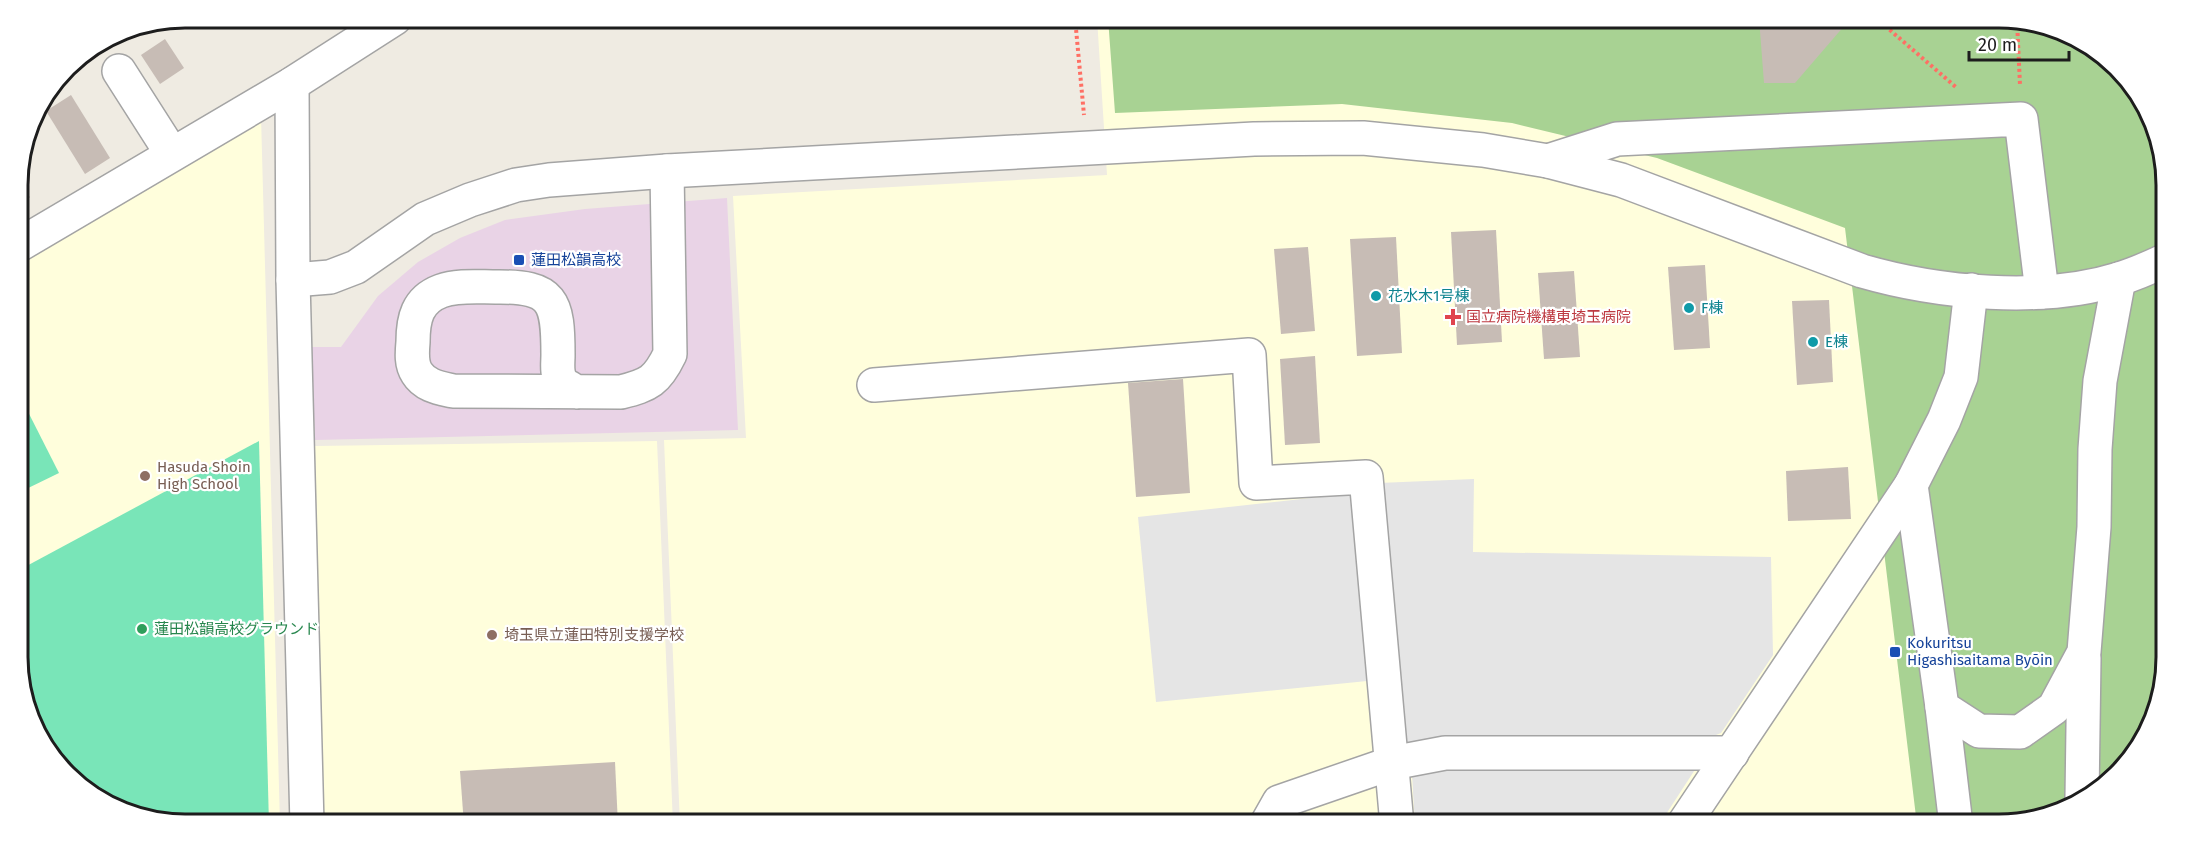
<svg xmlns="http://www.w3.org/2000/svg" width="2185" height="843" viewBox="0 0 2185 843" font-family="'Fira Sans','Noto Sans JP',sans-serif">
	<rect width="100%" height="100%" fill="#efebe2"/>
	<path fill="#e9d3e6" d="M727,198L738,430L315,440L311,347H341L378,296L418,262L460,238L505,220L585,209Z"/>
	<g fill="#fffedc">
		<path d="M1097,18H1999L2054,27L2126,75L2166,163L2167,657L2158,712L2101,791L2010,825H680L664,440L746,438L733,196L1107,175Z"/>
		<path d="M261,116L280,825H186L131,816L59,768L21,690L19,262Z"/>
		<path d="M657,441L673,825H324L315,446Z"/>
	</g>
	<path fill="#a8d293" d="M1108,18H1999L2054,27L2126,75L2166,163L2167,657L2158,712L2101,791L2010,825H1917L1845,228L1657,158L1512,123L1342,104L1115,113Z"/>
	<g fill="#79e5b8">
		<path d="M20,396L59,473L20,492Z"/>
		<path d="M259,441L269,825H186L131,816L59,768L21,690V569Z"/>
	</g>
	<g fill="#e5e5e5">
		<path d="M1474,479L1473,552L1771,557L1773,655L1721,733L1701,741L1409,751L1396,742L1379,483Z"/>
		<path d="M1356,493L1367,681L1156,702L1138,517Z"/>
		<path d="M1445,764L1698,765L1659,825H1415L1412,775Z"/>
	</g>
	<g fill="#c7bcb5">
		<path d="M1759,18H1851L1795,83H1764Z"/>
		<path d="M165,39L184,68L160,84L141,55Z"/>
		<path d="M71,95L110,158L85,174L46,111Z"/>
		<path d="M18,185L30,197L19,210Z"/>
		<path d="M1496,230L1502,342L1457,345L1451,232Z"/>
		<path d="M1396,237L1402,353L1357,356L1350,239Z"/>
		<path d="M1308,247L1315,331L1281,334L1274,249Z"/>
		<path d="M1705,265L1710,348L1674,350L1668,267Z"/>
		<path d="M1574,271L1580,357L1544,359L1538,273Z"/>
		<path d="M1829,300L1833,382L1797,385L1792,301Z"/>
		<path d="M1315,356L1320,443L1285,445L1280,359Z"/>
		<path d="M1183,379L1190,493L1136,497L1128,383Z"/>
		<path d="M1848,467L1851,519L1788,521L1786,471Z"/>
		<path d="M615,762L618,825H464L460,771Z"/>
	</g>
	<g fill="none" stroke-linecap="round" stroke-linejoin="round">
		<defs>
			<g id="minor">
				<path d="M119,71L172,154"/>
				<path d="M292,84L293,280L307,825"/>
				<path d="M1548,161L1617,139L2021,119L2042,292"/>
				<path d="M19,245L292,84L395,18"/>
				<path d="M293,280L330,277L356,267L425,219L470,200L516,185L549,180L667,171L1254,139L1363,138L1483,150L1548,161L1621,180L1862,271C1938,293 2042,303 2119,279C2135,274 2151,267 2166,260"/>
				<path d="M874,385L1249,355L1256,483L1366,477L1397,825"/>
				<path d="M577,392C572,389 565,386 562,382C556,374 558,364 558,355C558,301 554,286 495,287C478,287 457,285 441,291C417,300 413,319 413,342C412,353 411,364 417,373C425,386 440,388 453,391L621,392C649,385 657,381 670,354L667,171"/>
				<path d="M1911,485L1942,707L1979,731L2020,732L2054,708L2084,652L2094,527L2095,449L2100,381L2119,279"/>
				<path d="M1942,707L1956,825"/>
				<path d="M2082,798L2084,658"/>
				<path d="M1266,825L1279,802L1392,763L1445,753H1732"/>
				<path d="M1683,825L1911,485L1944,420L1961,377L1971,290"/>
			</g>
		</defs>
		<use href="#minor" stroke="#a4a4a4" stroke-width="36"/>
		<g stroke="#ff6f64" stroke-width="4" stroke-dasharray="3 3" stroke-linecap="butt">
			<path d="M1075,18L1084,115"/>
			<path d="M1876,18L1957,88"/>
			<path d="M2017,21L2020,85"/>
		</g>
		<use href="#minor" stroke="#fff" stroke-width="33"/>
	</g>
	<g fill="#1a4fb4" stroke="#fff" stroke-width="2">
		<rect x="513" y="254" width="12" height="12" rx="3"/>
		<rect x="1889" y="646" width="12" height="12" rx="3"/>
	</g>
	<g fill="#0f9aa8" stroke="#fff" stroke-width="2">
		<circle cx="1376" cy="296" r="6"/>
		<circle cx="1689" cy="308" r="6"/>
		<circle cx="1813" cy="342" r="6"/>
	</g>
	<path fill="#e0444e" stroke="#fff" stroke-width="2" d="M1450 308h6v6h6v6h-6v6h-6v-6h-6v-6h6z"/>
	<g fill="#8d6e63" stroke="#fff" stroke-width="2">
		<circle cx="145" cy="476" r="6"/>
		<circle cx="492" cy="635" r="6"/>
	</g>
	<circle fill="#2e9e5b" stroke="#fff" stroke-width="2" cx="142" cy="629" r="6"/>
	<g text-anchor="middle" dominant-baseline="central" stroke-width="4.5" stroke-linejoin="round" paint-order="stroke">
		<g font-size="15" fill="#164399" stroke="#fff" text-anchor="start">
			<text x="531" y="260">蓮田松韻高校</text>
			<text x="1907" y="643">Kokuritsu<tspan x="1907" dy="17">Higashisaitama Byōin</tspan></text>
		</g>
		<g font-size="15" fill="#0d838f" stroke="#fff" text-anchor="start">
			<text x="1388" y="296">花水木1号棟</text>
			<text x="1701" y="308">F棟</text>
			<text x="1825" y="342">E棟</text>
		</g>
		<g font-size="15" fill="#be3a42" stroke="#fff" text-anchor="start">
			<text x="1466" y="317">国立病院機構東埼玉病院</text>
		</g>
		<g font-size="15" fill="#785e54" stroke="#fff" text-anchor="start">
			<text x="157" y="467">Hasuda Shoin<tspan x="157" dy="17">High School</tspan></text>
			<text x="504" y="635">埼玉県立蓮田特別支援学校</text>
		</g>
		<g font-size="15" fill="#27864d" stroke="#fff" text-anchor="start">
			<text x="154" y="629">蓮田松韻高校グラウンド</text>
		</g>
	</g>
	<path d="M0 0H2185V843H0ZM185 28H1999A157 157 0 0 1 2156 185V657A157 157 0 0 1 1999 814H185A157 157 0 0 1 28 657V185A157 157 0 0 1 185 28Z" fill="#fff" fill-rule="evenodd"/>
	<path fill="none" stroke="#1d1d1d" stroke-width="3" d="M185 28H1999A157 157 0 0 1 2156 185V657A157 157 0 0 1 1999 814H185A157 157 0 0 1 28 657V185A157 157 0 0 1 185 28Z"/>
	<path d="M1969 51v9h100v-9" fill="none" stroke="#1d1d1d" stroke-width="3"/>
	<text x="1978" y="51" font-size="18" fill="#1d1d1d" stroke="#ffffff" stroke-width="4.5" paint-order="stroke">20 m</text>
</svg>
